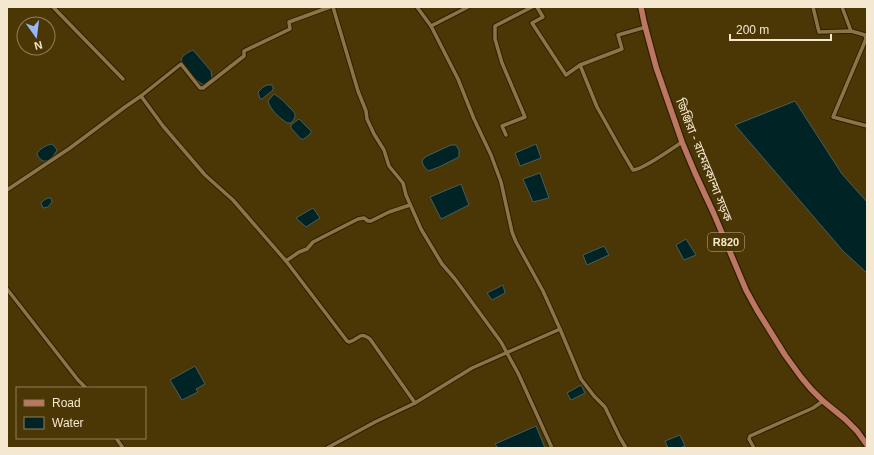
<svg xmlns="http://www.w3.org/2000/svg" width="874" height="455" viewBox="0 0 874 455" font-family="Helvetica,'Noto Sans Bengali',sans-serif">
	<rect width="100%" height="100%" fill="#4b3706"/>
	<g fill="#002326" stroke="#495e59">
		<path d="M193,50L211,71L212,78L204,85C194,80 187,69 181,60C183,54 189,52 193,50Z"/>
		<path d="M267,85H272L273,87V90L262,99H260L258,92L263,87Z"/>
		<path d="M274,94C280,98 284,101 289,107C295,113 298,115 291,123H287C279,117 271,111 268,101Z"/>
		<path d="M795,101L842,174L867,202V273L843,251L735,125Z"/>
		<path d="M299,119L311,131V133L304,139H301L291,128V125Z"/>
		<path d="M52,144L55,147L57,150C52,160 43,167 37,154C39,149 46,145 52,144Z"/>
		<path d="M536,144L541,158L520,166L515,153Z"/>
		<path d="M451,145H456L459,150V157L439,167L428,171L423,165L422,160L427,156Z"/>
		<path d="M540,173L549,198L533,202L523,179Z"/>
		<path d="M461,184L469,205L441,219L430,197Z"/>
		<path d="M48,198H51L52,202L48,207L43,208L41,203L44,200Z"/>
		<path d="M313,208L320,218L306,227L296,218Z"/>
		<path d="M686,239L696,255L684,260L676,245Z"/>
		<path d="M604,246L609,255L587,265L583,255Z"/>
		<path d="M503,285L505,293L492,300L487,293Z"/>
		<path d="M195,366L205,384L196,389L198,392L182,400L170,380Z"/>
		<path d="M581,385L585,393L571,400L567,393Z"/>
		<path d="M536,426L545,448H498L495,444Z"/>
		<path d="M680,435L685,446L680,448H668L665,441Z"/>
	</g>
	<g fill="none" stroke-linecap="round" stroke-linejoin="round">
		<defs>
			<g id="minor">
				<path d="M53,7L123,79"/>
				<path d="M333,7L358,91L366,111L367,119L374,134L384,150L389,166L403,183L406,195L421,229L442,264L455,279L501,342L518,373L552,448"/>
				<path d="M417,7L431,26"/>
				<path d="M468,7L431,26L458,79L474,119L491,155L501,182L512,232L516,242L543,291L560,329L581,379L594,396L605,407L620,438L626,448"/>
				<path d="M537,7L543,17L532,23L566,75L580,65L597,107L620,148L633,170C642,170 673,148 682,142"/>
				<path d="M813,7L819,32L851,31L865,35L866,39L833,117L867,126"/>
				<path d="M842,7L851,31"/>
				<path d="M580,65L622,49L618,35L646,27"/>
				<path d="M141,96L181,64L200,88H203L244,56V51L290,29L289,22L330,7"/>
				<path d="M506,135L502,126L525,117L502,63L495,39V26L532,7"/>
				<path d="M7,190L70,148L125,107L141,96L163,126L205,175L233,200L286,261L347,341L349,342C360,339 359,331 370,339L415,403"/>
				<path d="M286,261L299,252L307,249L313,242L358,219L364,218L368,221H371L389,212L410,205"/>
				<path d="M7,289L78,380L86,388"/>
				<path d="M116,438L123,448"/>
				<path d="M327,448L375,422L415,403L472,368L560,329"/>
				<path d="M754,448L749,439L750,436L813,408L823,401"/>
			</g>
			<path id="primary" d="M641,7L644,22L656,67L682,142L695,173L714,214L746,290L757,310L785,355L801,377L811,389L823,401L845,419L857,431L867,445"/>
		</defs>
		<use href="#minor" stroke="#2e1f00" stroke-width="5.5"/>
		<use href="#primary" stroke="#2e1f00" stroke-width="8"/>
		<use href="#minor" stroke="#8b7548" stroke-width="3.5"/>
		<use href="#primary" stroke="#bc7661" stroke-width="5.5"/>
	</g>
	<g text-anchor="middle" dominant-baseline="central" stroke-width="3" stroke-linejoin="round" paint-order="stroke">
		<rect fill="#4b3706" stroke="#c1b393" stroke-width="1" x="708" y="233" width="36" height="18" rx="3"/>
		<g font-size="11" font-weight="bold" fill="#f4e8d0">
			<text x="726" y="242">R820</text>
		</g>
		<g font-size="12" fill="#f4e8d0" stroke="#4b3706">
			<text transform="translate(704 160) rotate(68)">জিঞ্জিরা - রামেরকান্দা সড়ক</text>
		</g>
	</g>
	<rect width="874" height="455" fill="none" stroke="#f4e8d0" stroke-width="16"/>
	<rect x="16" y="387" width="130" height="52" fill="#4b3706" stroke="#8f7e57"/>
	<rect x="24" y="400" width="20" height="6" fill="#bc7661" stroke="#8f7e57"/>
	<text x="52" y="407" font-size="12" fill="#f4e8d0">Road</text>
	<rect x="24" y="417" width="20" height="12" fill="#002326" stroke="#8f7e57"/>
	<text x="52" y="427" font-size="12" fill="#f4e8d0">Water</text>
	<g transform="translate(36 36) rotate(166)"><circle r="19" fill="#4b3706" stroke="#8f7e57"/>
	<path d="M0-3L7 15L0 10L-7 15Z" fill="#94b7fd"/>
	<text y="-6" font-size="11" font-weight="bold" text-anchor="middle" fill="#f4e8d0">N</text>
	</g>
	<path d="M730 34v6h101v-6" fill="none" stroke="#f4e8d0" stroke-width="2"/>
	<text x="736" y="34" font-size="12" fill="#f4e8d0" stroke="#4b3706" stroke-width="3" paint-order="stroke">200 m</text>
</svg>
